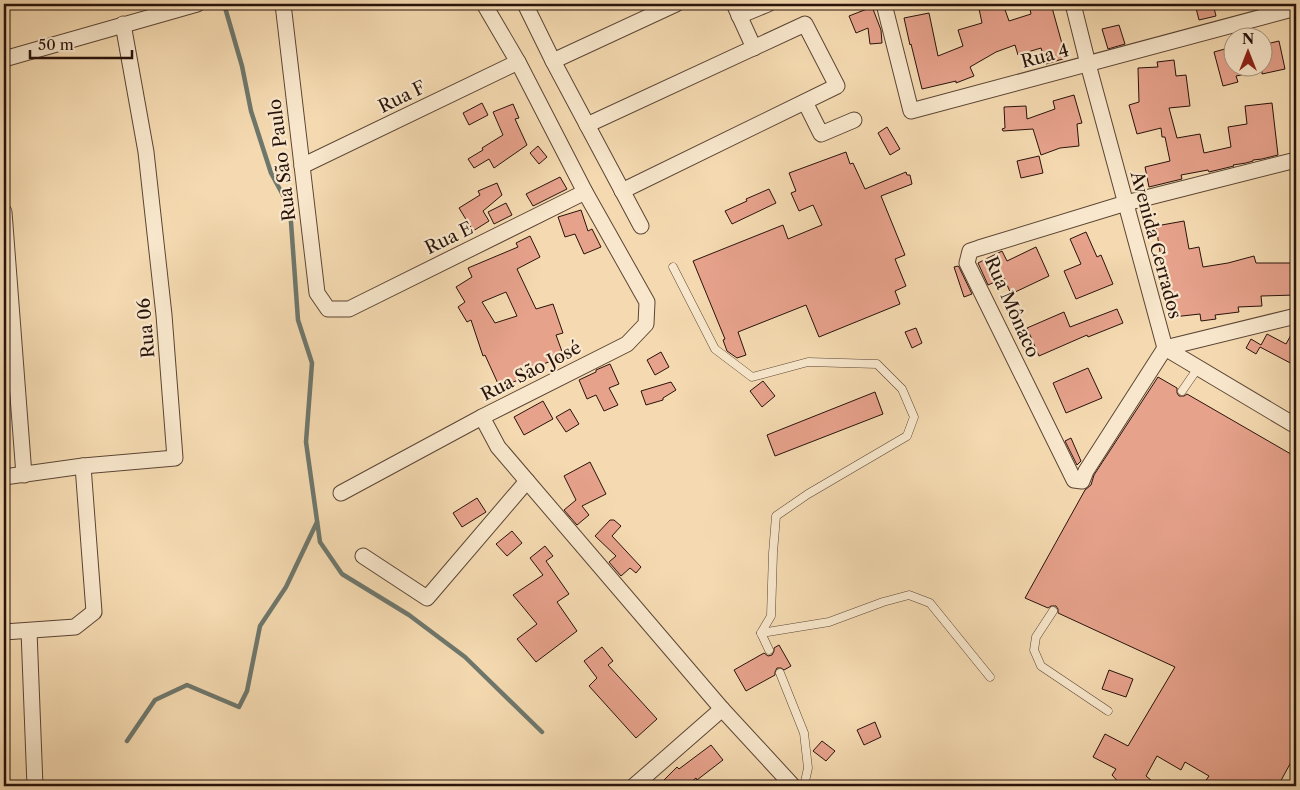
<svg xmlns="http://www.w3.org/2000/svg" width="1300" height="790" viewBox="0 0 1300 790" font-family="'Libre Caslon Text',serif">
	<rect width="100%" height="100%" fill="#f5dab1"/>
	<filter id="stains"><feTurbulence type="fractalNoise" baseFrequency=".004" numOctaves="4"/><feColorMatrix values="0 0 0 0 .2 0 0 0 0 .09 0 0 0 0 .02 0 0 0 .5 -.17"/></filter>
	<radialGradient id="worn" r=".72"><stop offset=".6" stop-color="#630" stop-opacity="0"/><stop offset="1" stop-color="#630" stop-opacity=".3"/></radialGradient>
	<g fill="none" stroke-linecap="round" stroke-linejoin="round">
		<g stroke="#6e776c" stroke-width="4.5">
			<path d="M224,4L242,66L251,111L271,173L290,208L298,320L312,363L306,442L320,542L342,574L409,615L465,657L542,732"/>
			<path d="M127,741L155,700L187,685L239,707L247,691L260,626L286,587L317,522"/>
		</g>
	</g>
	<g fill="#e7a28c" stroke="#28130b" fill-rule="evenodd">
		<path d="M866,4H871L881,30L882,43L870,44L868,28L856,33L849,16L867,9Z"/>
		<path d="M978,4H990L991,7L1003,4L1009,21L1031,14L1029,4H1051L1066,58L1046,64L1041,48L1018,55L1015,45L996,52L970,67L974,76L956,83V81L922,89L911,44L910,45L904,18L929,13L938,56L963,46L958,30L982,23Z"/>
		<path d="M1195,4H1213L1216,16L1199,20Z"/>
		<path d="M1119,25L1125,44L1108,49L1102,29Z"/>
		<path d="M1279,41L1285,69L1262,74V45Z"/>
		<path d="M1232,47V68H1256V72L1236,76L1238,82L1223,86L1214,52Z"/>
		<path d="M1174,60L1176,76L1186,75L1190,106L1169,108L1177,138L1200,134L1204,153L1231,147L1228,127L1247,124L1245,106L1272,103L1278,155L1262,159L1253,160V161L1246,163L1233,165L1234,166L1209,172L1208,170L1181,175L1182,179L1149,187L1145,167L1170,161L1165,137H1162L1161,128L1137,134L1129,105L1139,102L1138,68L1158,67L1157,62Z"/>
		<path d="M1074,95L1082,123L1077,124L1079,146L1060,148L1041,155L1033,129L1003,131L1002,129L1005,128L1004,107L1026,106L1027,119L1055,109L1053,101Z"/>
		<path d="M482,103L488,115L469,125L463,113Z"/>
		<path d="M513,104L519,118L515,119L527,145L494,168L489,159L474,168L468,159L483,150L482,148L503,135L493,112Z"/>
		<path d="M887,127L900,149L890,155L878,133Z"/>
		<path d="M538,146L547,157L539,164L530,153Z"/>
		<path d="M846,152L850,164L853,163L865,189L906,172L907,175H910L912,184L881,196L905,255L895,259L906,286L895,291L900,304L819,337L806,305L738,332L746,355L737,358L727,351L723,340L725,339L693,261L783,225L788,239L822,225L813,205L799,211L791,193L796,191L789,173Z"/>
		<path d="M1039,156L1043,173L1021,178L1017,161Z"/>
		<path d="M560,177L567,189L533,206L526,194Z"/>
		<path d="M497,183L502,195L483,211L489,221L473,231L459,208L480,195L478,191Z"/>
		<path d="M769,189L776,203L732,224L725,211L747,201L746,199Z"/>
		<path d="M506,203L512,215L494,224L488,212Z"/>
		<path d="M581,210L588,231L592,229L601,247L584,254L575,234L565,237L558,217Z"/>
		<path d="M1184,221L1189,249L1199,247L1203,267L1228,263L1254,256L1256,263H1296V295L1261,296L1262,306L1238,307L1239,312L1215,315L1216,319L1201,321L1200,314L1173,317L1171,300L1166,301L1161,284L1168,282L1163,252H1160L1156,226Z"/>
		<path d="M1086,232L1097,257L1101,255L1113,284L1076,299L1064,271L1081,264L1070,239Z"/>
		<path d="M530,236L540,257L517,269L536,309L553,304L563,333L556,335L564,357L534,367L536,372L500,388L485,355L483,356L471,320L467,322L458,307L465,302L456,287L472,277L468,268L518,247L516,243ZM506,292L517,316L495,323L482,302Z"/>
		<path d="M1036,247L1049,276L1011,294L1004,278L988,285L978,263L1002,251L1007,261Z"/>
		<path d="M958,266L959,267L972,294L964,297L954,267Z"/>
		<path d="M1117,309L1123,323L1088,337L1087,335L1039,356L1027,328L1064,312L1070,327Z"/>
		<path d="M1296,326V366L1260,347L1256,354L1246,348L1251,339L1261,345L1267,334L1286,344Z"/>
		<path d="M916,328L922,343L912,348L905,332Z"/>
		<path d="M661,352L669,367L655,375L647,360Z"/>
		<path d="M610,364L619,384L609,388L618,405L604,411L596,395L587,399L579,380L596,372V370Z"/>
		<path d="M1088,368L1102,398L1066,413L1053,383Z"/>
		<path d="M1158,377L1177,388V393L1179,396H1184L1187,394L1296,457V723L1291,732L1296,735V753L1278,786H1202L1209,776L1185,762L1181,770L1157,756L1146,776L1158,786H1122L1112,775L1116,769L1093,757L1105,734L1128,746L1175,667L1058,613V609L1056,606H1051L1048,608L1025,598L1085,490L1091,485L1094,475Z"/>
		<path d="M763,381L775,396L762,407L750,391Z"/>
		<path d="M671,382L676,390L663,398V400L646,405L641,391Z"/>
		<path d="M875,392L883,414L775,456L767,435Z"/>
		<path d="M543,401L553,419L524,435L514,417Z"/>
		<path d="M570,409L579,424L566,432L556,417Z"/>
		<path d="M1071,438L1081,461L1077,465L1065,441Z"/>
		<path d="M590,462L606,494L582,506L589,515L577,525L564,510L576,500L564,476Z"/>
		<path d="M477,498L486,512L462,527L453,513Z"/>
		<path d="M610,520H614L621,526L612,536L641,567L636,573L630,568L621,576L609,562L616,556L595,536Z"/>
		<path d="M512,531L522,543L507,556L496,544Z"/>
		<path d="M545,546L553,556L546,561L569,594L557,602L577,631L536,662L517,639L537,624L513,595L543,575L530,558Z"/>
		<path d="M779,645L791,666L784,670L781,668H777L775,672V675L746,691L734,670L764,653L768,656L772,655L774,651V648Z"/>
		<path d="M602,647L613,661L608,665L657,719L636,738L589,686L597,678L584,661Z"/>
		<path d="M1109,670L1133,679L1126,697L1102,689Z"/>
		<path d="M875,722L881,737L864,745L857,730Z"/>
		<path d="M822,741L835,751L826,761L813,751Z"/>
		<path d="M711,745L723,760L697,780L696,778L686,786H658L677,767L679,769Z"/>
	</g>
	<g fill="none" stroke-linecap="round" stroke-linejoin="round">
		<defs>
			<g id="lane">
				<path d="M673,267L715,349L752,377L808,362L877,364L902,389L914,417L907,436L808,494L776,516L773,553L771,616L761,633L769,650"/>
				<path d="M1182,391L1198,368"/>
				<path d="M1053,611L1036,637L1034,650L1041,666L1108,711"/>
				<path d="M761,633L829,622L883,602L909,595L930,603L990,677"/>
				<path d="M780,673L804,733L808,768L804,786"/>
			</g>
			<g id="street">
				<path d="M283,4L317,293L328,309H349L585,192"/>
				<path d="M484,4L518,62L585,192L647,302L646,324L627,344L482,417L498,447L722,709L793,786"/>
				<path d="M525,4L553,61L641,226"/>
				<path d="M734,4L754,48"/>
				<path d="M884,4L911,111L1296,8"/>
				<path d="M1073,4L1088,64L1165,348L1296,426"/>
				<path d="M739,16L768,4"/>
				<path d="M4,59L197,4"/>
				<path d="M553,61L676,4"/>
				<path d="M805,102L821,134L854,120"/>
				<path d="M587,125L805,24L837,86L622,191"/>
				<path d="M1296,160L1126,203L979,248L970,251L967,263L1074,480L1082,481L1086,471L1165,348L1296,316"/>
				<path d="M302,166L518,62"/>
				<path d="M4,212L24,475"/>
				<path d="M4,477L83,466L175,458L164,315L146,152L123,24"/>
				<path d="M341,493L482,417"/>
				<path d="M363,556L427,598L527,481"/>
				<path d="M29,631L35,786"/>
				<path d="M4,632L75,627L94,612L83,466"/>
				<path d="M634,786L722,709"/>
			</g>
		</defs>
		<use href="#lane" stroke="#5b4534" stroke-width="9"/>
		<use href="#street" stroke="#5b4534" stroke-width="17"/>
		<use href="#lane" stroke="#f8e7cc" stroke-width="8"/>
		<use href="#street" stroke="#f8e7cc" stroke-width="15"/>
	</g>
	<g text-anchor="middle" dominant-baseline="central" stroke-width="4.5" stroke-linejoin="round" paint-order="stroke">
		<g font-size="18" fill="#28130b" stroke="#f8e7cc">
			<text transform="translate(1045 56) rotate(-15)">Rua 4</text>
			<text transform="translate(402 97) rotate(-26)">Rua F</text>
			<text transform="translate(282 160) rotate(-97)">Rua São Paulo</text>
			<text transform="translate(449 238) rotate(-26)">Rua E</text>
			<text transform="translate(1156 245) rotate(75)">Avenida Cerrados</text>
			<text transform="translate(1012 307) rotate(66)">Rua Mônaco</text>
			<text transform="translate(146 328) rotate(-95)">Rua 06</text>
			<text transform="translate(531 371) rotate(-27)">Rua São José</text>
		</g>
	</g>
	<rect width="1300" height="790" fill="none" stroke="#f5dab1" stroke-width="20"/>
	<rect x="5" y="5" width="1290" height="780" fill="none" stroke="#28130b" stroke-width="2.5"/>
	<rect x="10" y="10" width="1280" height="770" fill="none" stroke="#28130b"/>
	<g transform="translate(1248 52)"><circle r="24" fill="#f8e7cc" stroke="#a5927f"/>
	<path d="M0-4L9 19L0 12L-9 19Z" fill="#8f2418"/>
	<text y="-8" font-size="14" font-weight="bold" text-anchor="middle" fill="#28130b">N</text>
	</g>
	<path d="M30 50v8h102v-8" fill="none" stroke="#28130b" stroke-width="2.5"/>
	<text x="38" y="50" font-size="15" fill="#28130b" stroke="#f8e7cc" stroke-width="4" paint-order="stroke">50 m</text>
	<rect width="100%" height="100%" filter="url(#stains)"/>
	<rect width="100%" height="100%" fill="url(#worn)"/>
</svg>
